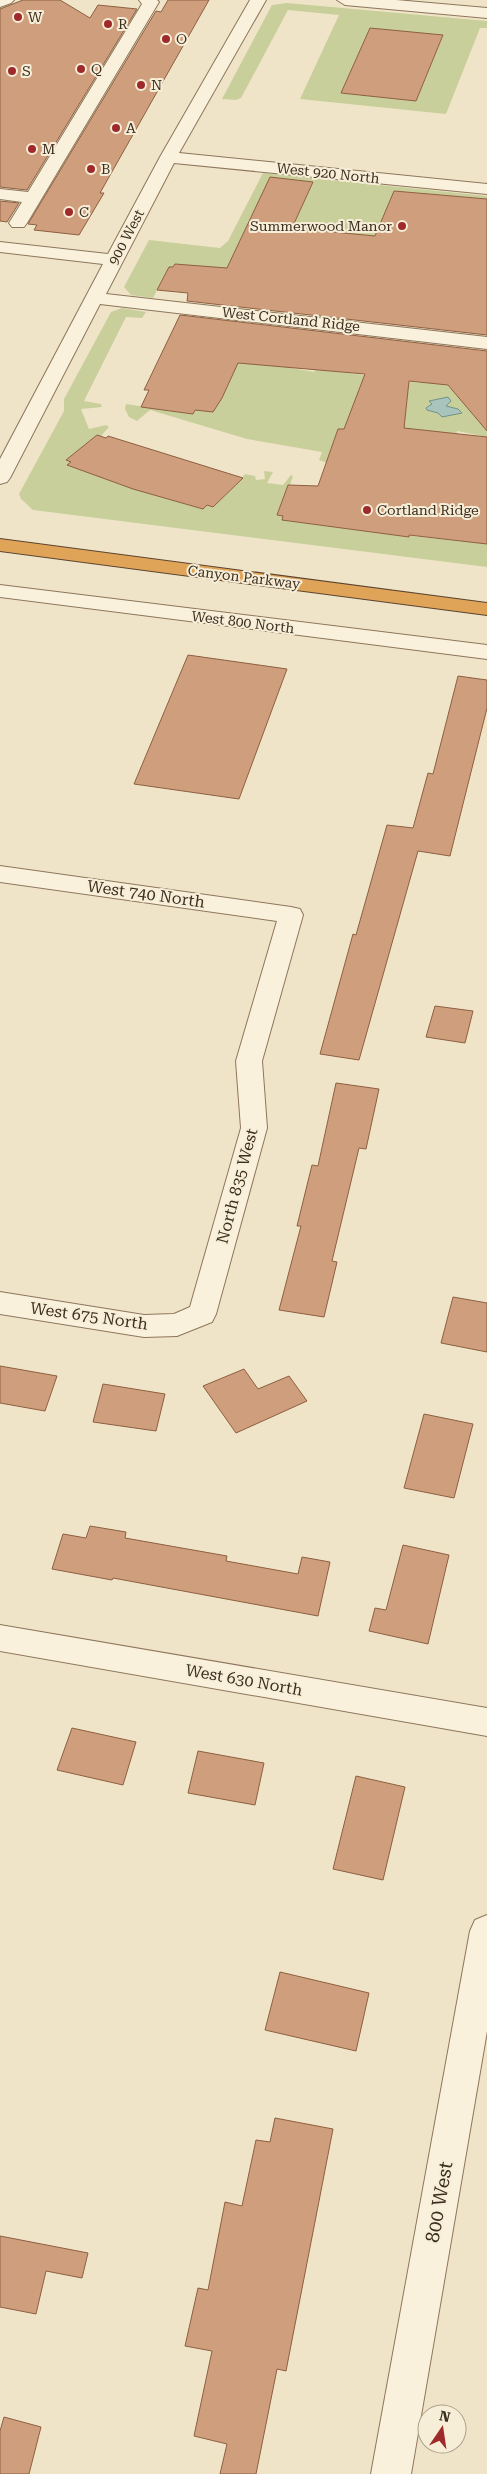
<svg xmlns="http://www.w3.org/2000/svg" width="487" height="2474" viewBox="0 0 487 2474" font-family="'Roboto Serif',serif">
	<rect width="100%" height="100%" fill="#f0e4c8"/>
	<g fill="#c9cf9b" fill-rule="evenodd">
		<path d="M287,3L487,21V28H480L446,114L300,99L339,15L288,10L241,98L236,100L222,99L272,5ZM370,29L443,36L416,101L341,93Z"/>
		<path d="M263,173L487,196V199L456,196L436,250V195L394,191L375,236L292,228L313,182L270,178L239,243L331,316L328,317L307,314L242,269L175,264L173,267H169L153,298L131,295L124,287L149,240L220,248L228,241Z"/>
		<path d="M122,308L146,312L142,318L126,317L84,401L101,404L102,407L81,409L89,429L106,425L109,427L101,436L97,435L67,460L71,462L68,465L161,497L203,509L207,505L213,507L240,481L245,474L255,476L256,480L265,479L264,471L273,472L267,483L283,485L291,475L293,476L290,485H288L277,515L283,516L282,520L357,530L361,521L365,531L487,544V567L33,510L21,499L19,494L64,411V399L111,312Z"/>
		<path d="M231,357L314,372L316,368L409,382L447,384L455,393L470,390L487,407V437L457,431L456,436L338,429L327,463L319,460L322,452L247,439L150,410L137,421L129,417L125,409L126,404L193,414L195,410L222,398Z"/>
	</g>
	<path fill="#a9c4bc" stroke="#6f938a" d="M448,397L451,401L446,406L458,409L462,413L442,417L438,413L427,410L426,408L432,404L429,401Z"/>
	<g fill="#cf9f7d" stroke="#8d5f41">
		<path d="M23,0H60L90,18L98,5L137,9L27,190L0,187V9Z"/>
		<path d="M168,0H209L100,193H104L79,235L34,230L37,225L28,224L156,11L161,12Z"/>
		<path d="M370,28L443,35L416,101L341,93Z"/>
		<path d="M270,177L313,182L292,228L375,236L394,191L487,199V335L187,301L188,293L157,290L169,267H173L175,264L227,268Z"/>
		<path d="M0,201L19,203L7,222L0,221Z"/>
		<path d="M180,315L487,351V431L448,385L409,381L404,428L487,437V544L409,535V537L282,520L283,516L277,515L288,485L318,486L338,429H344L365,374L238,363L222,398L213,412L195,410L193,414L141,407L149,390H144Z"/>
		<path d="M97,435L106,438L108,436L243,478L213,507L207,505L203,509L133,489L67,465L71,462L66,460Z"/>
		<path d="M188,655L287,669L239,799L134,784Z"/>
		<path d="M458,676L487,680V708L450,856L418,851L359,1060L320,1054L353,934L356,935L387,825L413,828L428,773L433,774Z"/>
		<path d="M435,1006L473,1011L465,1043L426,1037Z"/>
		<path d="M336,1083L379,1089L366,1149L359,1148L332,1261L337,1262L324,1317L279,1310L301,1226H297L312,1165L318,1166Z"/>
		<path d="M453,1297L487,1303V1352L441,1343Z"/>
		<path d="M0,1366L57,1376L45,1411L0,1403Z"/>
		<path d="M244,1369L258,1389L289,1376L307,1401L236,1433L203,1386Z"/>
		<path d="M103,1384L165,1394L156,1431L93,1422Z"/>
		<path d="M424,1414L473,1424L454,1498L404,1488Z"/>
		<path d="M90,1526L126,1532L125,1538L227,1556L226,1561L298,1574L302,1557L330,1562L318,1616L113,1578L112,1580L52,1569L63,1534L86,1538Z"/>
		<path d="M403,1545L449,1555L428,1644L369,1631L375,1608L386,1610Z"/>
		<path d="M72,1728L136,1742L123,1785L57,1770Z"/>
		<path d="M198,1751L264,1763L255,1805L188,1793Z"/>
		<path d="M356,1776L405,1787L383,1880L333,1869Z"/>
		<path d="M280,1972L369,1993L356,2051L265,2030Z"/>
		<path d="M275,2118L333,2129L286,2371L277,2369L256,2474H220L227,2444L194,2436L212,2351L185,2346L198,2288L208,2290L225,2202L242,2206L256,2140L270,2142Z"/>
		<path d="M0,2236L88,2253L82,2278L46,2271L36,2314L0,2307Z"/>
		<path d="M4,2417L41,2427L29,2474H0V2431Z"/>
	</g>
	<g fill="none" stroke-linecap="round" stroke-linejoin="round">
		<defs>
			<g id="minor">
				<path d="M0,0H14L11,3L0,7Z"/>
				<path d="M139,0H157L159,2L27,223L24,227H12L9,223L22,202L0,199V189L28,192L142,4Z"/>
				<path d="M250,0H266L179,153L487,184V194L174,163L106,294L487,337V349L100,304L10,478L7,482L0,484V459L103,264L0,252V242L108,254L160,157Z"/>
				<path d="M337,0H396L487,8V18L345,5Z"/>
				<path d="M0,585L487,645V659L0,597Z"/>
				<path d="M0,866L291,907L300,909L303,915L262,1061L267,1128L216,1314L212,1322L177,1336L144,1337L0,1314V1292L144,1315L174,1314L190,1307L241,1128L236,1061L277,921L0,882Z"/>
				<path d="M0,1625L487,1708V1736L0,1651Z"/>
				<path d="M487,1915V2031L411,2474H371L470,1931L475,1920Z"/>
			</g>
			<path id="highway" d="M0,539L487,603V615L0,551Z"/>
		</defs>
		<use href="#minor" stroke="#8d765c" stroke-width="2"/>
		<use href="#highway" stroke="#5b4430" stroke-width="2"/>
		<use href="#minor" fill="#faf1dc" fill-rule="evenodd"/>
		<use href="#highway" fill="#e0a458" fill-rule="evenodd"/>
	</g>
	<g fill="#9e2a2b" stroke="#f7eed8" stroke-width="2">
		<circle cx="18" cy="17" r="5"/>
		<circle cx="108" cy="24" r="5"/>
		<circle cx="166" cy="39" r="5"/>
		<circle cx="81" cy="69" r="5"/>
		<circle cx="12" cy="71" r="5"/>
		<circle cx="141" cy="85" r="5"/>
		<circle cx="116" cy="128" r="5"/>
		<circle cx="32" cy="149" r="5"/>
		<circle cx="91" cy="169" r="5"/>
		<circle cx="69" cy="212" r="5"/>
		<circle cx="402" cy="226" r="5"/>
		<circle cx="367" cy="510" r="5"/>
	</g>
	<g text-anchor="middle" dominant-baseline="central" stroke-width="4" stroke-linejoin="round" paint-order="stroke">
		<g font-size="14" fill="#3d2e20" stroke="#f7eed8" text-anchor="start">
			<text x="28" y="17">W</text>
			<text x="118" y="24">R</text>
			<text x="176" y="39">O</text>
			<text x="91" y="69">Q</text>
			<text x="22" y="71">S</text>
			<text x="151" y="85">N</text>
			<text x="126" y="128">A</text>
			<text x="42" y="149">M</text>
			<text x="101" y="169">B</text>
			<text x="79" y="212">C</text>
			<text x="392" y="226" text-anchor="end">Summerwood Manor</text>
			<text x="377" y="510">Cortland Ridge</text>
		</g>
		<g font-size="14" fill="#3d2e20" stroke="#f7eed8">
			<text transform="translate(328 173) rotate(6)">West 920 North</text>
			<text transform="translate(126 237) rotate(-62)">900 West</text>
			<text transform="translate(291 319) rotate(6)">West Cortland Ridge</text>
			<text transform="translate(244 577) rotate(7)">Canyon Parkway</text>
			<text transform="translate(243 622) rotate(7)">West 800 North</text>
		</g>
		<g font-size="16" fill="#3d2e20" stroke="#f7eed8">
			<text transform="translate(146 894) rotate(8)">West 740 North</text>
			<text transform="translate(237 1186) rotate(-75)">North 835 West</text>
			<text transform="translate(89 1316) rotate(8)">West 675 North</text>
			<text transform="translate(244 1680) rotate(10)">West 630 North</text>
		</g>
		<g font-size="19" fill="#3d2e20" stroke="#f7eed8">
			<text transform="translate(439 2202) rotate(-80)">800 West</text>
		</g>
	</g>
	<g transform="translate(442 2429) rotate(13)"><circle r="24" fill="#f7eed8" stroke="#ada18e"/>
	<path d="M0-4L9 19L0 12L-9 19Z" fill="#9e2a2b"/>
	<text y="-8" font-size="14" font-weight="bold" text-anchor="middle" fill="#3d2e20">N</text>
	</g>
</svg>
